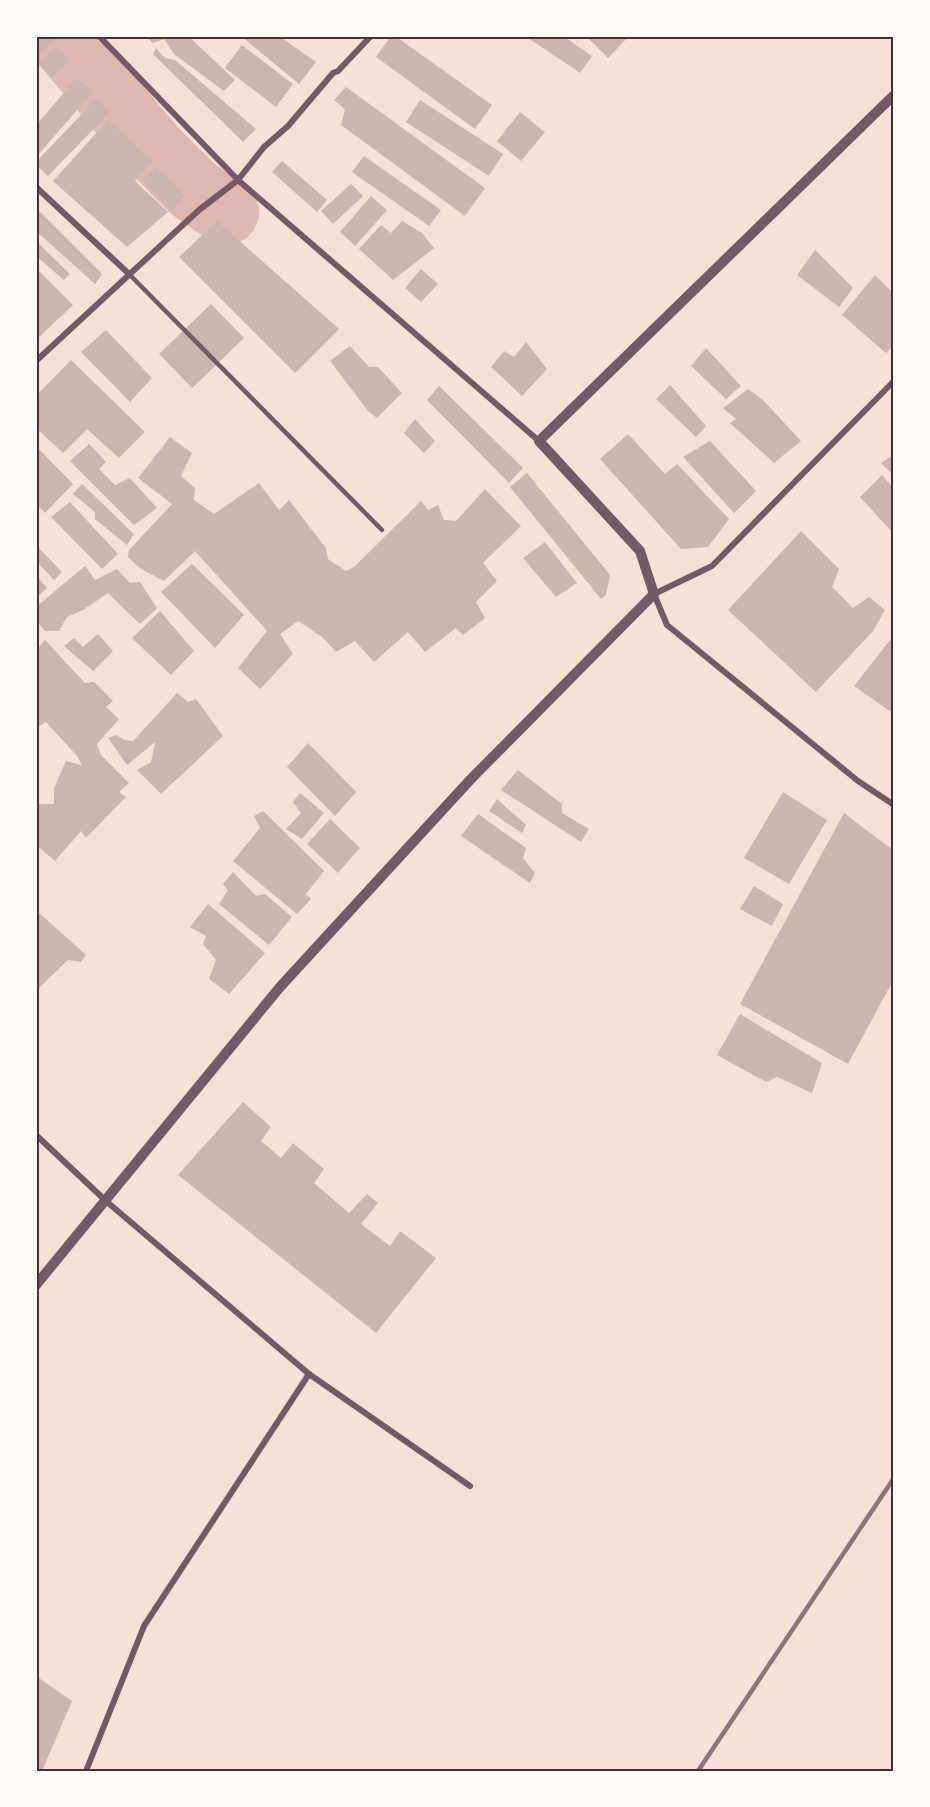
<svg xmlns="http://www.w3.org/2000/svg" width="930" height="1807" viewBox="0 0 930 1807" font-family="Ubuntu,sans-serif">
	<rect width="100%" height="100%" fill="#f7e1d7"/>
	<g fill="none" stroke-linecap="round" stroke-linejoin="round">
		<path stroke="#dcb8b0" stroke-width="66" d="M58,36L153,149L193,189L226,212"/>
	</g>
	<g fill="#ccb4b1">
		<path d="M36,36H48L53,40L36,58Z"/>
		<path d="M145,36H188L235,80L224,91L174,54L164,39L153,43Z"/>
		<path d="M244,36H279L316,62L299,84L247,41Z"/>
		<path d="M391,36H395L492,105L475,129L376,57Z"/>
		<path d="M525,36H563L592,56L580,73Z"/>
		<path d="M586,36H629L608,58Z"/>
		<path d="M242,45L293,84L276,107L225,68Z"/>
		<path d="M57,46L70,60L52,78L39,63Z"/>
		<path d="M156,48L165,58L175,60L256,129L243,142L153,54Z"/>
		<path d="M77,78L93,92L36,157V125Z"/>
		<path d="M346,87L485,188L465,216L341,125L345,109L334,100Z"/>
		<path d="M96,99L110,112L48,176L36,165V162Z"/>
		<path d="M420,100L503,154L489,176L406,122Z"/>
		<path d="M520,112L545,132L521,161L497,141Z"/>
		<path d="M108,120L152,161L135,181L168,212L127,247L53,181Z"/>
		<path d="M364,156L441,210L429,226L352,172Z"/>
		<path d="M282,161L327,200L317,212L272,172Z"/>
		<path d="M156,167L185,196L172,210L142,181Z"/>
		<path d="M351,184L363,196L333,224L321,211Z"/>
		<path d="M371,196L387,210L355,246L340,232Z"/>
		<path d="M36,208L102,274L95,284L36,231Z"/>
		<path d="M217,221L339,329L295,373L179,257Z"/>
		<path d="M402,221L422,233L434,248L393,280L359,249L381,225L391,233Z"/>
		<path d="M36,241L70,274L64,280L36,256Z"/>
		<path d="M815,250L853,288L839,307L797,275Z"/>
		<path d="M36,268L73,305L36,340Z"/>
		<path d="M421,269L438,284L421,302L405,288Z"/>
		<path d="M875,275L894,294V345L886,353L842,315Z"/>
		<path d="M211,304L244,338L192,388L159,354Z"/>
		<path d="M106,330L152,378L130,402L81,352Z"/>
		<path d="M526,342L547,369L522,396L491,367L504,351L514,357Z"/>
		<path d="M350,346L369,367H378L402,393L377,418L368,411L330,361Z"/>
		<path d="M706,348L741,386L726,399L691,366Z"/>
		<path d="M71,360L145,432L119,458L87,429L63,453L36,428V396Z"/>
		<path d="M670,385L706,426L696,437L656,399Z"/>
		<path d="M439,386L523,468L509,483L427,400Z"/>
		<path d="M748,389L763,400L801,441L774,463L730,423L736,419L723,408Z"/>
		<path d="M415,419L435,441L424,453L404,433Z"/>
		<path d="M628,434L665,474L677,464L729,519L708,547L681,549L600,459Z"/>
		<path d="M170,437L192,453L181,476L195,488L194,500L214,514L259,483L279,510L289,500L326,548L328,559L346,571L354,567L421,501L428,510L438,505L444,520L456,521L485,489L521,526L483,563L497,581L476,602L485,618L463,635L456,628L425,652L408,632L374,662L355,641L336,652L322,637L298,621L280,634L293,654L260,689L238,668L267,631L195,551L164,581L141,569L128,557L129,550L172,504L138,478Z"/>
		<path d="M710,441L756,491L734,513L683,457Z"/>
		<path d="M89,444L106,462L99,469L115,485L130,478L157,508L134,525L70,461Z"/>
		<path d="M36,446L73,484L45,513L36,504Z"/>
		<path d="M894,455V476L881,463Z"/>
		<path d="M527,473L610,575L606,595L601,599L510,487Z"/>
		<path d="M882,475L894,489V534L860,497Z"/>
		<path d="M82,484L134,534L127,545L95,519V512L73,494Z"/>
		<path d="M70,502L118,554L102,569L51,517Z"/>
		<path d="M801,531L839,569L832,587L853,608L869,597L885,610L873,631L816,692L728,610Z"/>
		<path d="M545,542L577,583L556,597L523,558Z"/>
		<path d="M36,545L62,572L54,580L36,561Z"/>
		<path d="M192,564L244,615L215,648L161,592Z"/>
		<path d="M85,566L95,580L117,569L130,583L140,582L157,608L140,624L108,593L83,610L67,617L59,631H45L39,624L36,607Z"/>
		<path d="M36,575L47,588L36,598Z"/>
		<path d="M160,611L194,651L171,675L132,638Z"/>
		<path d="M98,634L113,651L93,671L64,646L74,638L83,647Z"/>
		<path d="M894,635V714L854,686Z"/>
		<path d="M45,640L85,683L94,682L113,701L106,707L119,719L97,744L101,755L129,783L119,792L126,797L86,838L81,831L55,861L36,845V804H54V788L66,761L82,765L77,756L46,722L36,728V651Z"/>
		<path d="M177,693L188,702L196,699L223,736L161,794L137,770L151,762L155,742L127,765L108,738L116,735L125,740L133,741Z"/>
		<path d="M308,743L356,792L335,816L287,767Z"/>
		<path d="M518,770L562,804V813L589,829L581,842L501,790Z"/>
		<path d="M783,792L827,820L789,884L744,858Z"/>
		<path d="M300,793L324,813L302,839L286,829L301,813L293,802Z"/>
		<path d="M497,799L526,825L522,833L489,811Z"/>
		<path d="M263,811L324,871L306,894L311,899L297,914L233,861L260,828L254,816Z"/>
		<path d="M844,813L894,851V979L848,1064L740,1004Z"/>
		<path d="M478,814L526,848L523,858L535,873L530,883L461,836Z"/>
		<path d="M330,819L360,848L338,873L307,844Z"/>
		<path d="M233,872L256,896L265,894L292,917L269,945L219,904L228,890L223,884Z"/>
		<path d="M754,886L783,904L772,926L740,909Z"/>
		<path d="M208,904L265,953L229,994L209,979L216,960L203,944L206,936L190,927Z"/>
		<path d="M36,910L86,955L81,962L68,960L36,991Z"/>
		<path d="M740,1014L822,1063L812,1093L777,1077L766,1082L717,1055Z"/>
		<path d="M243,1102L271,1127L261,1141L281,1158L293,1143L324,1169L314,1183L349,1213L367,1194L378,1203L361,1224L390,1246L400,1231L436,1258L376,1333L178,1175Z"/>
		<path d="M36,1676L72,1701L42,1771H36Z"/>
	</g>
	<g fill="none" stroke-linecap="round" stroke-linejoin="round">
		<path stroke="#755966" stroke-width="4.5" d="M128,273L382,530"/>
		<g stroke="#755966" stroke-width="6">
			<path d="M99,36L238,180L539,441"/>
			<path d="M36,187L128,273"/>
			<path d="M36,361L199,210L238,180L264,147L288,126L333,73L338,71L371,36"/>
			<path d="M894,381L712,566L654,594L667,625L858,781L894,805"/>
			<path d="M36,1135L106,1201L309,1374L470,1486"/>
			<path d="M86,1771L144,1626L309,1374"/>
		</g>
		<path stroke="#755966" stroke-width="10" d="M36,1285L280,987L470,780L654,594L640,551L539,441L894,95"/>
		<path stroke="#8f747c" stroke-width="4.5" d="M698,1771L894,1478"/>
	</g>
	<rect width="930" height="1807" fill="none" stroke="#fffaf5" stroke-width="75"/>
	<rect x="38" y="38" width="854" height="1732" fill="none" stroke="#4a2c40" stroke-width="2"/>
</svg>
